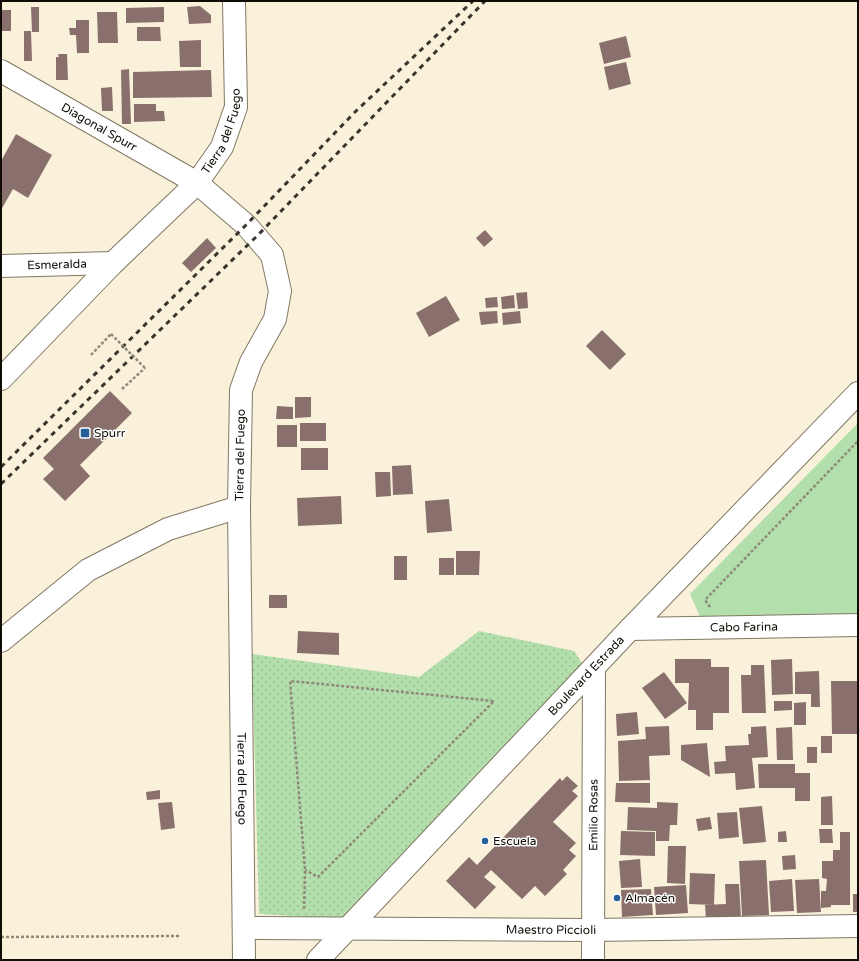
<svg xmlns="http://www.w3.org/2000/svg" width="859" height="961" viewBox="0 0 859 961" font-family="'Varela Round',sans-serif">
	<defs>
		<pattern id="grass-dots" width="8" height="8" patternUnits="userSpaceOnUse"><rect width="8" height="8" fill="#b3dfac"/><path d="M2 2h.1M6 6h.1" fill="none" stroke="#99be92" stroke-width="1.8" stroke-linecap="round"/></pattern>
	</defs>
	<rect width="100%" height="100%" fill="#faf1da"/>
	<path fill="url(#grass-dots)" d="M479,631L574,651L584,666L345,917L324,918L259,914L252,654L419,677Z"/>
	<path fill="#b3dfac" d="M858,423V615L701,619L690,594Z"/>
	<g fill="#89706d">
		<path d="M200,6L211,15V23L189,24L187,7Z"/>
		<path d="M31,7H39V32H32Z"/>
		<path d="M164,7V22L126,23V8Z"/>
		<rect x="1" y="10" width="10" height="21"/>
		<path d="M97,12H117L118,43H98Z"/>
		<path d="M76,20H89V53H77L76,35H70L69,28H76Z"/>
		<path d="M137,27H160L161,41H137Z"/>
		<path d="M24,31H31L32,61H24Z"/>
		<path d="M626,36L631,57L604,64L599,43Z"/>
		<path d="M201,40V67H180L179,41Z"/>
		<path d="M58,54H67L68,80H56V57H59Z"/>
		<path d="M626,62L631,84L609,90L604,67Z"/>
		<path d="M129,69L131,124H122L121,70Z"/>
		<path d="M211,70L212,97L133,98V72Z"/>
		<path d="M112,87L113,111H102L101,88Z"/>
		<path d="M134,104H156V111H164L165,121L134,122Z"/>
		<path d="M16,134L52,155L28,198L13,189L1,210V161Z"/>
		<path d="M485,230L493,239L484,247L476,238Z"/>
		<path d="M207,238L216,248L191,272L182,263Z"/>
		<path d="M527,292L528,308L518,309L516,293Z"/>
		<path d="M514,295L515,308L502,309L501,297Z"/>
		<path d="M446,296L460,320L429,337L416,313Z"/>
		<path d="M497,297L498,307L486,308L485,298Z"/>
		<path d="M497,311L498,323L481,325L479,312Z"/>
		<path d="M520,311L521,323L503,325L502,313Z"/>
		<path d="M602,330L626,354L610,370L586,346Z"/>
		<path d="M110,391L132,413L80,465L90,476L65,501L43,479L54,469L43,458Z"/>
		<path d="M295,397H311V417L295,418Z"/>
		<path d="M277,406L293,407V419H276Z"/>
		<rect x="300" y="423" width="26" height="18"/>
		<rect x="277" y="425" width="20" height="22"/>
		<rect x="301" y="448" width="27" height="22"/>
		<path d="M411,465L413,494L393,495L392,466Z"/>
		<path d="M375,472H390L391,496L376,497Z"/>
		<path d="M341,496L342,524L298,526L297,498Z"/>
		<path d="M449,499L452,531L427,533L425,501Z"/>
		<path d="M456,551H480L479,575H456Z"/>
		<rect x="394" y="556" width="13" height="24"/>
		<rect x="439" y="558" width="15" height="17"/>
		<rect x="269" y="595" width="18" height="13"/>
		<path d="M298,631L339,633V655L297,653Z"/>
		<path d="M675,659H711V667H729V713H713V730H696V710H688L689,683H675Z"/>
		<path d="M792,659L793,694L772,695L771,660Z"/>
		<path d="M751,665H764L766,713H742L741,675H751Z"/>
		<path d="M819,671L820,707H811V694H795V672Z"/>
		<path d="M664,672L687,703L665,719L642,688Z"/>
		<path d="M831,681H858V734H832Z"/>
		<path d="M774,701H792V710L774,711Z"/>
		<path d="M806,702V725H794V703Z"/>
		<path d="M637,712L639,734L617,736L616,714Z"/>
		<path d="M669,726L670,755L649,756L650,780L619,781L618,741L646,739L645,727Z"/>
		<path d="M766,726L768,757L752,758L755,788L736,790L735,773L715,774L714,762L726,761L725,746L749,745L748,734H751V727Z"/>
		<path d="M792,727L793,760H777L776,728Z"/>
		<rect x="821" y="736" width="11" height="17"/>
		<path d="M707,743L710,777L681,760V745Z"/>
		<rect x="807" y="747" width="10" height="16"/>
		<path d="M758,764H795V773H810V801H795V788H759Z"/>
		<path d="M567,776L578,786L572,791L578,796L553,822L576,843L569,850L576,856L563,870L567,874L545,896L535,886L522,899L491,870L484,877L496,887L475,909L446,881L469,857L477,865L560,778L562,781Z"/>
		<path d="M616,783H650V803L615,802Z"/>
		<path d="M160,790V799L147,800L146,792Z"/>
		<path d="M832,796L833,825H821V797Z"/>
		<path d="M172,802L175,828L161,830L158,803Z"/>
		<path d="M657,802L678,803L677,825H670L669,841H656V831L627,830L628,807L657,808Z"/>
		<path d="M762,806L766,842L743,844L739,808Z"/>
		<path d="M737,812L739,837L719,839L717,813Z"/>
		<path d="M710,817L712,829L698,831L696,819Z"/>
		<path d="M819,829H832L833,843H820Z"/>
		<path d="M621,831L655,832V856L620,855Z"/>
		<path d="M786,831L787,842H778V832Z"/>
		<path d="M840,832H850V905H831V907L821,908V891H826L827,879L822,878V861H833V850H840Z"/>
		<path d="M668,846H686L685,884L667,883Z"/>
		<path d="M795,855L796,869L783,870L782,856Z"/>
		<path d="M640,859L642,887L621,888L619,861Z"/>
		<path d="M766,860L769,915L742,916L739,861Z"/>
		<path d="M690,873L715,874L714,905L689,904Z"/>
		<path d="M792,879L794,911L771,912L769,881Z"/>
		<path d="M819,879L821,912L797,913L795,880Z"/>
		<path d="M725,884H739L741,918L706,920L705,905L726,904Z"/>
		<path d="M686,885L688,913L656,915L654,887Z"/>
		<path d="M651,889L653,915L622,917L621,890Z"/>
		<rect x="853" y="894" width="5" height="18"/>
	</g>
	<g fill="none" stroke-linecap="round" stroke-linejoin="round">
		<defs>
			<g id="minor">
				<path id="s1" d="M1,71L197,183L246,225L272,255L280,291L275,319L251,362L241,390L239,507L244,960"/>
				<path id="s2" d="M1,266L113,263"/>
				<path id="s3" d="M1,379L113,263L197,183L222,147L236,107L234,1"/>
				<path id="s4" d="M630,629L858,625"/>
				<path d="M1,641L88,570L168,529L239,507"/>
				<path id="s5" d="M244,928L592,930L858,926"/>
				<path id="s6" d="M318,960L630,629L858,393"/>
				<path id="s7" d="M593,960L594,670"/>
			</g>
		</defs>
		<use href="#minor" stroke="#807864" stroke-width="24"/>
		<g stroke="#908a7a" stroke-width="2.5" stroke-dasharray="3 2" stroke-linecap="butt">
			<path d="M91,355L111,334"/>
			<path d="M122,389L145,368"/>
			<path d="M710,607L705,600L858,441"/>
			<path d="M304,909L305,870L290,681L494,701L318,877L305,870"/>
			<path d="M1,937L179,936"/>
		</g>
		<use href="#minor" stroke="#fff" stroke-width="22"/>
		<g stroke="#3b362d" stroke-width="3" stroke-dasharray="5 5" stroke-linecap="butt">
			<path d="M1,467L246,225L356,111L473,1"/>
			<path d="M1,484L256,237L485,1"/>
		</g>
		<path stroke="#908a7a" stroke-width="2.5" stroke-dasharray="3 2" stroke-linecap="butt" d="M111,334L145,368"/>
	</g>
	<g fill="#256098" stroke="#fff" stroke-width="1.5">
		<rect x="80" y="428" width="10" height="10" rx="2"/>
		<circle cx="485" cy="841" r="4"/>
		<circle cx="617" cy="898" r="4"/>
	</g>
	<g text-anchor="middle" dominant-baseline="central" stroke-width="3" stroke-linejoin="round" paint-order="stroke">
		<g font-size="12" fill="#100d06" stroke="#fff">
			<text stroke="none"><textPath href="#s1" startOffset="113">Diagonal Spurr</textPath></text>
			<text stroke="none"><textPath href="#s3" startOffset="336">Tierra del Fuego</textPath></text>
			<text stroke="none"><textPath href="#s2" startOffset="56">Esmeralda</textPath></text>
			<text transform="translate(240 455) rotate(-89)">Tierra del Fuego</text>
			<text stroke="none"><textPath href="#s4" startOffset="114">Cabo Farina</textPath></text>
			<text stroke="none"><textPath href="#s6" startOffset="391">Boulevard Estrada</textPath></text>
			<text stroke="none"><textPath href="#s1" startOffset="863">Tierra del Fuego</textPath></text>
			<text stroke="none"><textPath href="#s7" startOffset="145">Emilio Rosas</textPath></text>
			<text stroke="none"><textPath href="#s5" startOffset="307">Maestro Piccioli</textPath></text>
		</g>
		<g font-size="12" fill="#100d06" stroke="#fff" text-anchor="start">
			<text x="94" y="433">Spurr</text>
			<text x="493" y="841">Escuela</text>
			<text x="625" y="898">Almacén</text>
		</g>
	</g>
	<rect width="859" height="961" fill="none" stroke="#100d06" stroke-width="4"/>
</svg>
